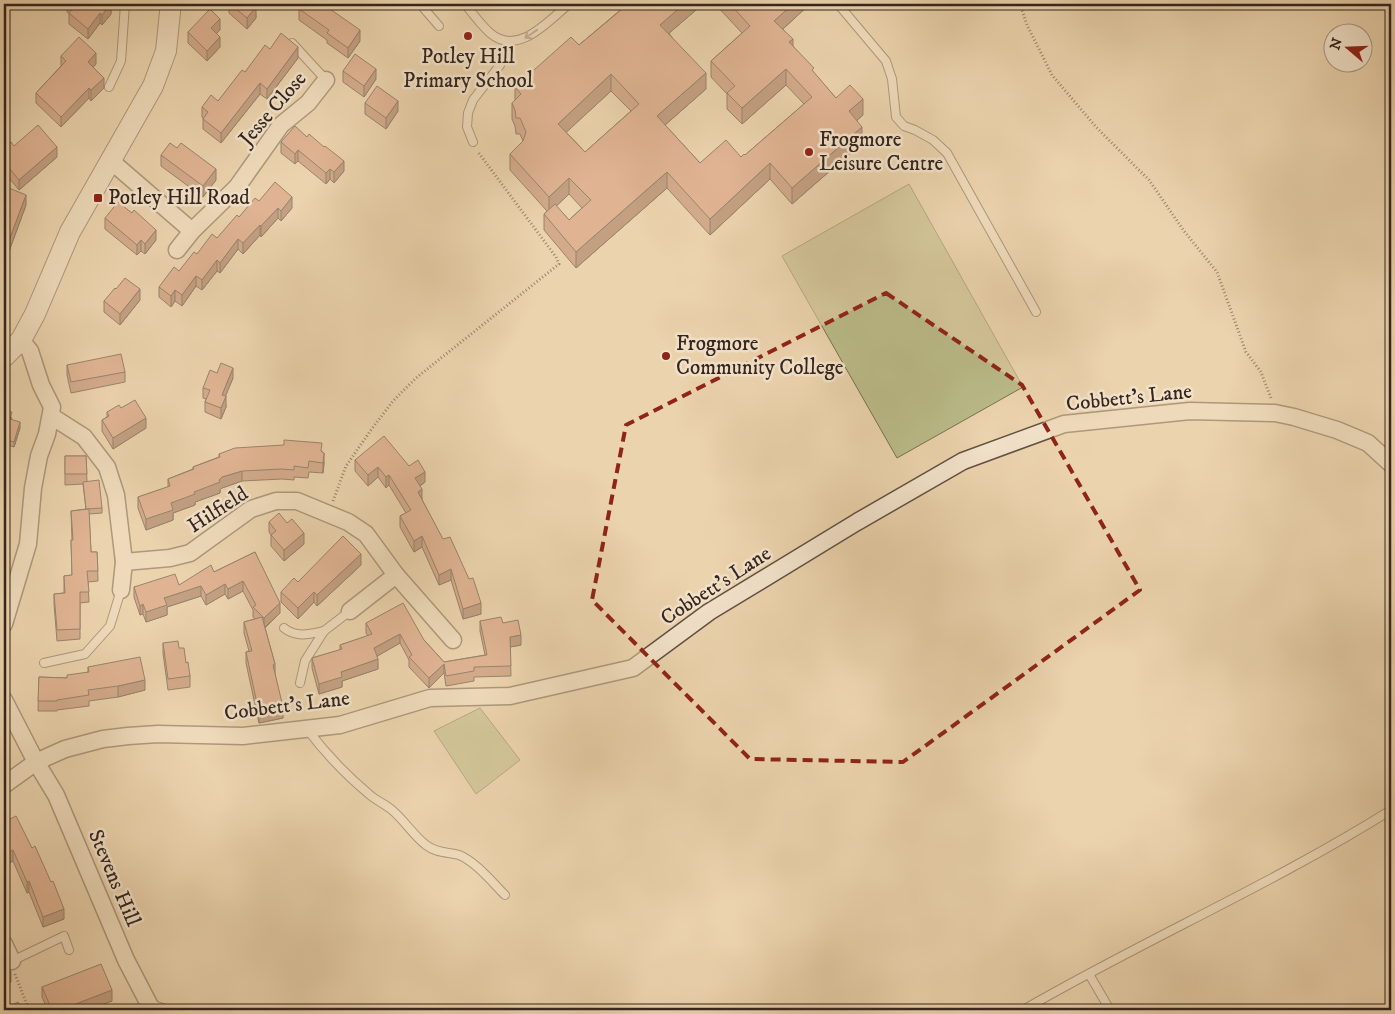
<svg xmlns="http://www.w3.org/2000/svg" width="1395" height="1014" viewBox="0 0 1395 1014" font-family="'IM FELL DW Pica',serif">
	<rect width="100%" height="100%" fill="#ebd3ad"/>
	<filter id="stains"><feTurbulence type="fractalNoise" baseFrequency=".004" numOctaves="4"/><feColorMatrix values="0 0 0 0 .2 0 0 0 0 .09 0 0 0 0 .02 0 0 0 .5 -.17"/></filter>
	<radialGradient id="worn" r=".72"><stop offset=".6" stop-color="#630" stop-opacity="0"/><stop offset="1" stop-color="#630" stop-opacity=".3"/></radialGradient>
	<g fill="#babb88" stroke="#777053">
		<path d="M909,184L1023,387L897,458L782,256Z"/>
		<path d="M480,708L520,760L476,794L434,731Z"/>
	</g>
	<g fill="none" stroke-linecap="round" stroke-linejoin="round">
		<defs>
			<g id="service">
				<path d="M420,4L439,26"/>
				<path d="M465,4C473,14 481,25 490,33C518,57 548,21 569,4"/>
				<path d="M838,4L886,61L892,79L896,117L904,126L915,130L933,140L947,153L1036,312"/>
				<path d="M292,43L326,80"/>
				<path d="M109,87L121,61L125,4"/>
				<path d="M473,142L467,127L468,113L473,100L500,65L509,41"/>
				<path d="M284,628C296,638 310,634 324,631"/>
				<path d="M44,663L85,654L110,626L121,590"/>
				<path d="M300,683L305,661L324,631L350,611"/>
				<path d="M307,729C325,753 346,775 370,795C377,801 385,804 392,810C405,821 413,835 426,845C436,853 448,852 459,855C475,861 493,883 505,895"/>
				<path d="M12,961L64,936L69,950"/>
				<path d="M1089,974L1110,1010"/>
				<path d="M151,1004L168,1010"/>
				<path d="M1023,1010C1144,940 1273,884 1391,810"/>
			</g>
			<g id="minor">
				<path d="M111,161L192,231L237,187L281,125L308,103L326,80"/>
				<path d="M177,250L192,231"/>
				<path d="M51,416L84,437L107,467L116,495L124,562L121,590"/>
				<path d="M124,562L170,558L190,553L251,509L276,501H297L348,522L366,534L396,575L350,611"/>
				<path d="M396,575L453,640"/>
				<path d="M4,624L28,544L33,488L39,456L47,434L52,407L41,385L30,351L21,340"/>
				<path d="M4,700L36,762L56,795L126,960L152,1010"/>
				<path d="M4,785L36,762L65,749L103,739L128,736L158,734L243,736L340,725L430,698L510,696L633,668L709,612L857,522L963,461L1064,424L1190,411L1275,413L1294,417L1337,430L1368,443L1391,464"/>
				<path d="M4,944L12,961"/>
			</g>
			<path id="tertiary" d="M4,357L21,340L35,314L70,232L153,86L166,51L170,12V4"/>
		</defs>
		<use href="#service" stroke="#625042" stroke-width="10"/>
		<use href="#minor" stroke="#625042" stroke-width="19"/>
		<use href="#tertiary" stroke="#625042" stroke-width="22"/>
		<g stroke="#34251e" stroke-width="3" stroke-dasharray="1 2.5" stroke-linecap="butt">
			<path d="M1020,4L1027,25L1052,75L1096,127L1149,180L1184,231L1217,272L1246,352L1261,372L1271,398"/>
			<path d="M333,501L346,466L371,430L393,401L416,378L559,264L556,257L478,152"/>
			<path d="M15,974L29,1010"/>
		</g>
		<use href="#service" stroke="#f2e2ca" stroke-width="8"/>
		<use href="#minor" stroke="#f2e2ca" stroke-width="16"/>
		<use href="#tertiary" stroke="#f2e2ca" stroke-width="20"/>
	</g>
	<g fill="#b57a63" stroke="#34251e" fill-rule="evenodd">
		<path d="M67,4H111V14L102,25L100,23L88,39L69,24V13L67,12Z"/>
		<path d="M229,4H257L255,6L256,18L247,29L229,13Z"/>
		<path d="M623,4H703L669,33L706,89L665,125L700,163L741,157L745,155L804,104L786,85L742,124L727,109V94L711,77V61L742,33L715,4H810L783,29L793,46L814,73L836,98L863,115L857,120L862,143L792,204L770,179L710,235L667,188L576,268L544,230V214L547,211L510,170V154L523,141L520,134H516L515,126L512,119V103L515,100V87L579,45L625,6ZM611,91L631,111L585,152L566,132ZM569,194L582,208L569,220L556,206Z"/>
		<path d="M299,9L332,11L360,41L348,58L327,43V40L299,20Z"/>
		<path d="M220,30L216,33L220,47L207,61L188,43V32Z"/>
		<path d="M270,49L298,58L267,99L260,94L221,143L203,129V118L202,117V107L218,101L245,72Z"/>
		<path d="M61,56L96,64L93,67L104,88L91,101L89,98L61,127L36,103V93L61,66Z"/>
		<path d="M343,71L376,79L364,97L343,82Z"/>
		<path d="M365,103L398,111L386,129L365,114Z"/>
		<path d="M281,142L344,171L334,183L330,179L326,184L298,161L295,164L281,153Z"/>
		<path d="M4,148L57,157L19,190L4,172Z"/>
		<path d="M161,155L216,180L203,197L161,166Z"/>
		<path d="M4,186L26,205L8,254L4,252Z"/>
		<path d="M259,201L292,208L281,221L278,218L261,237L260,235L243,254L238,249L220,273L217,271L202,290L196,286L182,306L175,301L171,307L159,297V287L179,271L197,254L217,238L239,217Z"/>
		<path d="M105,218L156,240L145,254L141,251L137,255L105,229Z"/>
		<path d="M116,289L140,300L120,325L104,312V301Z"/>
		<path d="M67,365L125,372V382L71,393L67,375Z"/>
		<path d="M217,373L233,378L225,396L226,407L221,419L205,412V402L206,399L203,398V388Z"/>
		<path d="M121,408L146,428L113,449L102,431V420L107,417V412Z"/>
		<path d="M4,410L12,418L11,420L20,428L14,447L4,444Z"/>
		<path d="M322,451L324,463L323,473L309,472L308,478L294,477V480L282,479L242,481L222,488L220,490V493L195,502V505L173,513V520L146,530L138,508V497L168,487V479L193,469V467L219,457V454Z"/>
		<path d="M65,456H86L87,482L102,508V513L89,514L91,552H97L98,581L88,582L89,602L80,603V639L57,641L54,604V594L64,593V576L72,575L71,540H72L71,511L86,509L83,484L65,485Z"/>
		<path d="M355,460L409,466L425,482L420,486L422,500L481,614L463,619L451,580L439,585L422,547L414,552L400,527V516L406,513L389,485L386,488L378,477L368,486L355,471Z"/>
		<path d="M269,522L304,544L284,561L271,546V535L269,532Z"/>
		<path d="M255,552L280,613L265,628L275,664V674L283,718L259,723L246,663V652L249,651L244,633V622L255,619L253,617V610L243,591L228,599L225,594L206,605L201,596L167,607V615L146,622L143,614L140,615L134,597V587L179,585L214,572Z"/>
		<path d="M361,565L317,606L314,602L298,619L281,602V592L298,582Z"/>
		<path d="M480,621L503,623L521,645L510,647L511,676L474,677V681L446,686L444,673L429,688L409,667V660L400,643L377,656L378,669L342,681V687L319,694L312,668V658L340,650V645L368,636L366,633V623L424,640L444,662L485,655L480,631Z"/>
		<path d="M163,643L179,648L186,663L190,676V687L168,690L163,653Z"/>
		<path d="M88,667L145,690L118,697L89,701V706L57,710V711H38L39,677L67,678L88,672Z"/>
		<path d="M4,822L64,919L43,927L29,892L27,893L13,861L9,863L4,852Z"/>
		<path d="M42,987L112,1001L87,1010H48L42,997Z"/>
	</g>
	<g fill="#946350" stroke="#34251e">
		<path d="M111,4V14L102,25V15Z"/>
		<path d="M684,4H703L660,41V25Z"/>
		<path d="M793,4H810L774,37V21Z"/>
		<path d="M256,7V18L247,29V18Z"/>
		<path d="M100,13V23L88,39V29Z"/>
		<path d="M220,19V30L211,39V28Z"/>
		<path d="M360,30V41L348,58V48Z"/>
		<path d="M220,37V47L207,61V51Z"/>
		<path d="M793,39V55L789,42Z"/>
		<path d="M298,47V58L267,99V89Z"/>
		<path d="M96,53V64L88,73V62Z"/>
		<path d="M376,69V79L364,97V86Z"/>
		<path d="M786,69V85L742,124V108Z"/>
		<path d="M706,73V89L657,132V116Z"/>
		<path d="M611,74V91L558,140V124Z"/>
		<path d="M104,78V88L91,101V90Z"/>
		<path d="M260,83V94L221,143V133Z"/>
		<path d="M89,88V98L61,127V117Z"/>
		<path d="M863,99V115L849,127V111Z"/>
		<path d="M398,101V111L386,129V118Z"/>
		<path d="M862,127V143L792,204V188Z"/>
		<path d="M57,147V157L19,190V180Z"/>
		<path d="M298,150V161L295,164V154Z"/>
		<path d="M344,161V171L334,183V172Z"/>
		<path d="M770,163V179L710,235V219Z"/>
		<path d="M216,169V180L203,197V186Z"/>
		<path d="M330,169V179L326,184V173Z"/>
		<path d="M667,172V188L576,268V252Z"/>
		<path d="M569,178V194L549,213V197Z"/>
		<path d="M26,195V205L8,254V243Z"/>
		<path d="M292,197V208L281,221V211Z"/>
		<path d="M278,208V218L261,237V226Z"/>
		<path d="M260,225V235L243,254V243Z"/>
		<path d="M156,230V240L145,254V244Z"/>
		<path d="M238,239V249L220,273V263Z"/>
		<path d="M141,240V251L137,255V245Z"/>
		<path d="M217,260V271L202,290V280Z"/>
		<path d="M196,276V286L182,306V295Z"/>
		<path d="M140,289V300L120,325V314Z"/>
		<path d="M175,290V301L171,307V296Z"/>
		<path d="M233,368V378L222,405V395Z"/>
		<path d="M226,396V407L221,419V408Z"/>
		<path d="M146,418V428L113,449V438Z"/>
		<path d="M20,422V428L14,447V442Z"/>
		<path d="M324,453V463L323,473V463Z"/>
		<path d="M378,467V477L368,486V475Z"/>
		<path d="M242,471V481L222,488L220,490V493L195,502V505L173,513V520L146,530V519L171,503L222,477Z"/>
		<path d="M425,472V482L415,489V478Z"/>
		<path d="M389,475V485L386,488V477Z"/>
		<path d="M422,489V500L418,492Z"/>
		<path d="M304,533V544L284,561V550Z"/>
		<path d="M422,536V547L414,552V541Z"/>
		<path d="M361,554V565L317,606V595Z"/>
		<path d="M451,569V580L439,585V575Z"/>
		<path d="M243,581V591L228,599V589Z"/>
		<path d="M225,584V594L206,605V595Z"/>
		<path d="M201,586V596L167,607V615L146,622V612L164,598Z"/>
		<path d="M314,592V602L298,619V608Z"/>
		<path d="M280,603V613L264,628V618Z"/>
		<path d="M481,603V614L463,619V609Z"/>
		<path d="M143,604V614L140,615V606Z"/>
		<path d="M400,634V643L374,658V648Z"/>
		<path d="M521,635V645L510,647V637Z"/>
		<path d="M378,659V669L342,681V687L319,694V684L341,672Z"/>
		<path d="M444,664V673L429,688V678Z"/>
		<path d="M145,680V690L118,697V686Z"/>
		<path d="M283,707V718L259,723V713Z"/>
		<path d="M13,850V861L9,863V852Z"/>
		<path d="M29,881V892L27,893V882Z"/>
		<path d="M64,909V919L43,927V917Z"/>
		<path d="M11,972V982L4,985V975Z"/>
		<path d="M112,990V1001L87,1010H60Z"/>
	</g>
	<g fill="#d38e73" stroke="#34251e" fill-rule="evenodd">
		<path d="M70,4H111L102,15L100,13L88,29L69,13L74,7Z"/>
		<path d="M230,4H252L256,7L247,18Z"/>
		<path d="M302,4H328L332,7L330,9L360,30L348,48L327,33L329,30L299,9Z"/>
		<path d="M628,4H684L660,25L706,73L657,116L700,163L726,140L741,157L744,154L745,155L812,97L786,69L742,108L727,93L735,86L711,61L750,26L730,4H793L774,21L793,39L789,42L814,68L812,70L836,98L850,85L863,99L849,111L862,127L792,188L770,163L710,219L667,172L576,252L544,214L555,204L569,220L591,200L569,178L549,197L510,154L523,141L526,132L520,118H516L515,110L512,103L521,94L515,87L571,37L579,45ZM611,74L639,104L585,152L558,124Z"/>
		<path d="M210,9L220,19L211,28L220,37L207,51L188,32Z"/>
		<path d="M281,33L298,47L267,89L260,83L221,133L203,119L208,112L202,107L211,95L218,101L242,70L245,72L265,45L270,49Z"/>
		<path d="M79,37L96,53L88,62L104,78L91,90L89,88L61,117L36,93L66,61L61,56Z"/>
		<path d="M355,54L376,69L364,86L343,71Z"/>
		<path d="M377,86L398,101L386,118L365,103Z"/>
		<path d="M38,125L57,147L19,180L4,162V148L11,142L14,146Z"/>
		<path d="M295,126L307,137L309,134L324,147L325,146L344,161L334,172L330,169L326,173L298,150L295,154L281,142Z"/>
		<path d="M170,143L177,148L181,143L216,169L203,186L161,155Z"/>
		<path d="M275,182L292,197L281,211L278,208L261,226L260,225L243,243L238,239L220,263L217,260L202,280L196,276L182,295L175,290L171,296L159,287L174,267L179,271L194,252L197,254L212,234L217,238L237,215L239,217L255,198L259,201Z"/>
		<path d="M4,186L26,195L8,243L4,242Z"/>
		<path d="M118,202L132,213L134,210L156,230L145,244L141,240L137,245L105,218Z"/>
		<path d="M125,278L140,289L120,314L104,301L115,288L116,289Z"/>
		<path d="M121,354L125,372L71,382L67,365Z"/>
		<path d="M221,363L233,368L222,395L226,396L221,408L205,402L210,390L203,388L210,370L217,373Z"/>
		<path d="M135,400L146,418L113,438L102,420L109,416L107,412L119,405L121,408Z"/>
		<path d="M4,410L12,412L10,419L20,422L14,442L4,439Z"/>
		<path d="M384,436L409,466L418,460L425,472L415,478L422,489L418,492L443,539L450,537L469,579L473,578L481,603L463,609L451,569L439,575L422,536L414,541L400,516L411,510L389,475L386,477L378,467L368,475L355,460Z"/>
		<path d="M284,440L322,443L321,451L324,453L323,463L309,461L308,468L294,466V470L282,469L242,471L222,477L219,480L220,482L194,492L195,494L171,503L173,510L146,519L138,497L170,486L168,479L194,469L193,467L220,457L219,454L235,448L284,445Z"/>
		<path d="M65,456H86L87,474H65Z"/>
		<path d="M99,480L102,508L86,509L83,482Z"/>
		<path d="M89,509L91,552H97L98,571H87L89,592H80V629L57,630L54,594L65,593L64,576L72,575L71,540H73L71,511Z"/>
		<path d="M279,513L287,523L292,519L304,533L284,550L271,535L276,531L269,522Z"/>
		<path d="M343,536L361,554L317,595L314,592L298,608L281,592L294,578L298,582Z"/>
		<path d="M255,552L280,603L264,618L253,607L256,605L243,581L228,589L225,584L206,595L201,586L164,598L167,605L146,612L143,604L140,606L134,587L175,574L179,585L211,565L214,572Z"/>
		<path d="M403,603L424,640L444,662L487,655L480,621L501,617L503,623L518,620L521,635L510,637L511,666L474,667V671L446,676L444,664L429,678L409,657L412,655L400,634L374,648L378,659L341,672L342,677L319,684L312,658L342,649L340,645L372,634L366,623Z"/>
		<path d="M262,617L275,664L273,665L283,707L259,713L246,652L252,651L244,622Z"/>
		<path d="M178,641L179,648H184L186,663L188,662L190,676L168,679L163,643Z"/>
		<path d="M140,657L145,680L118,686L88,690L89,695L57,700V701H38L39,677L67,678V675L89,672L88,667Z"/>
		<path d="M16,816L32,848L35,846L51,882L53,881L64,909L43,917L29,881L27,882L13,850L9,852L4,841V822Z"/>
		<path d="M4,956L11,972L4,975Z"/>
		<path d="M101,964L112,990L60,1010H52L42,987Z"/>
		<path d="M18,1002L22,1010H4V1009Z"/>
	</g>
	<defs><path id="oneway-shaft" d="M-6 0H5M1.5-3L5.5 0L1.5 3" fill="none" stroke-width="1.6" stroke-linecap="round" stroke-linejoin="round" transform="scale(1.25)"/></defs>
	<use stroke="#938474" href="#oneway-shaft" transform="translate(531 34) rotate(146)"/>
	<path d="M0 0H1395V1014H0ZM886,293L1022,385L1140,590L903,762L750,759L592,600L626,425Z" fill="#ebd3ad" fill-opacity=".55" fill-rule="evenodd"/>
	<path fill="none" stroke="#8f2418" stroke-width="4" stroke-dasharray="10 6" stroke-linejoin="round" d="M886,293L1022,385L1140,590L903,762L750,759L592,600L626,425Z"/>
	<g fill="#8f2418" stroke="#f2e2ca" stroke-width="2">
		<circle cx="468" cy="36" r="5"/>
		<circle cx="809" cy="152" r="5"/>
		<rect x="93" y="193" width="10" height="10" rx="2.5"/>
		<circle cx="666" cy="356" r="5"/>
	</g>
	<g text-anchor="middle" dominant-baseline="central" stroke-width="5" stroke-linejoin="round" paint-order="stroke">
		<g font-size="21" fill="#34251e" stroke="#f2e2ca" text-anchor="start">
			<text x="468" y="57" text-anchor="middle">Potley Hill<tspan x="468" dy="24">Primary School</tspan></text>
			<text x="819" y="140">Frogmore<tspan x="819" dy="24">Leisure Centre</tspan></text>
			<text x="108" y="198">Potley Hill Road</text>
			<text x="676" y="344">Frogmore<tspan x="676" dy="24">Community College</tspan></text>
		</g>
		<g font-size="21" fill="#34251e" stroke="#f2e2ca">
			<text transform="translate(273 109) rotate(-49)">Jesse Close</text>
			<text transform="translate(1129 398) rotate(-6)">Cobbett's Lane</text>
			<text transform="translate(218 510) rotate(-33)">Hilfield</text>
			<text transform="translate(716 586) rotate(-33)">Cobbett's Lane</text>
			<text transform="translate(287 706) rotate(-7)">Cobbett's Lane</text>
			<text transform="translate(114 878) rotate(67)">Stevens Hill</text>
		</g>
	</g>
	<rect width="1395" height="1014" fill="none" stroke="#ebd3ad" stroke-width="20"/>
	<rect x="5" y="5" width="1385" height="1004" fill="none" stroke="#34251e" stroke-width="2.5"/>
	<rect x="10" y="10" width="1375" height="994" fill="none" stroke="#34251e"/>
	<g transform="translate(1348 48) rotate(289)"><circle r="24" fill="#f2e2ca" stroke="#a69685"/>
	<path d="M0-4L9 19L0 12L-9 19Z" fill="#8f2418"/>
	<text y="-8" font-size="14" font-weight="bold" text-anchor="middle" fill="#34251e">N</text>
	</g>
	<rect width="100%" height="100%" filter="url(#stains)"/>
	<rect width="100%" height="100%" fill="url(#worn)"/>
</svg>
